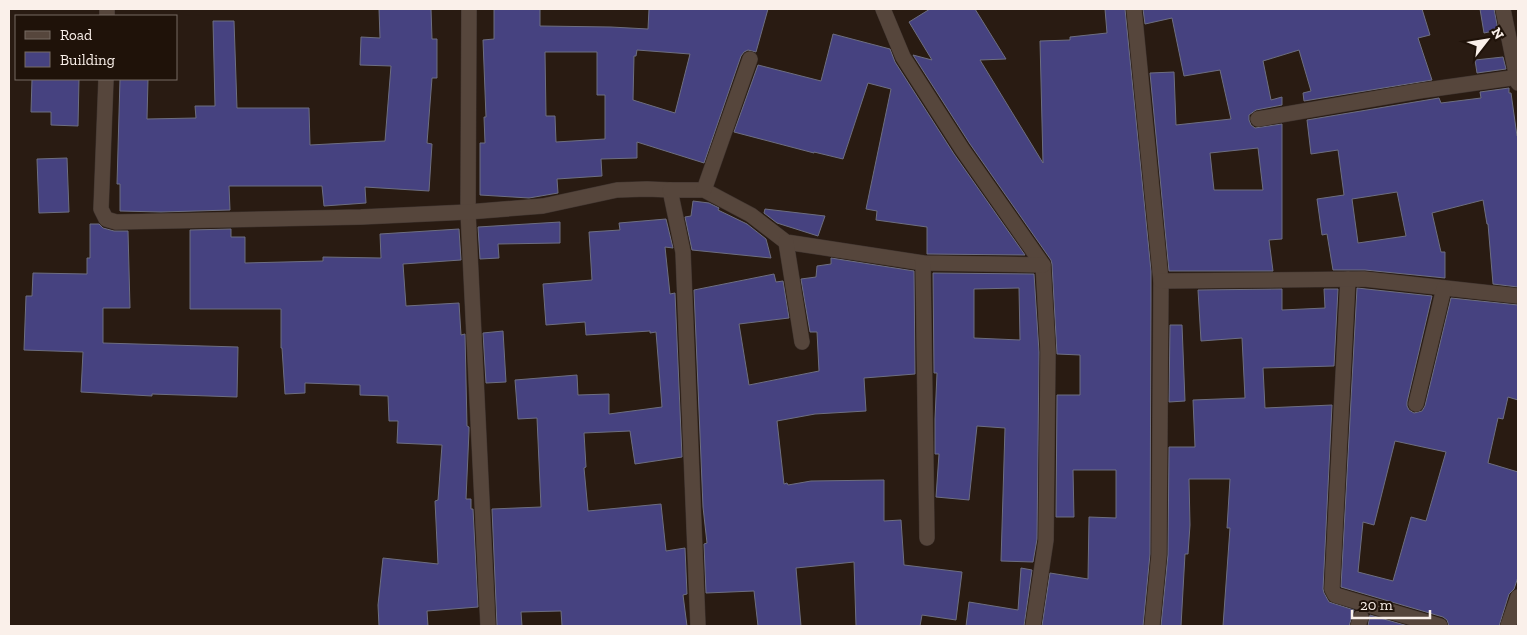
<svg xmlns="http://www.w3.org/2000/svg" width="1527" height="635" viewBox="0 0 1527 635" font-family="'Zilla Slab',serif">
	<rect width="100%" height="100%" fill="#291b12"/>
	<g fill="#464280" stroke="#6d6e80" fill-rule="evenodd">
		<path d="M379,9H431L432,39H437V78H432L427,143L432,144L429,191L365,187L366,203L324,206L322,186H229L230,210L161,212L120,211V184H117L120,79H148L147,119L196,118L195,106H215L213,21H234L237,108H309L310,145L385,141L391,66L360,65L361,37L380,38Z"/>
		<path d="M494,9H540V26L611,27L648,29L649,9H768L756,52L748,50L744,52L741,56L704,163L637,142V158L601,159L602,176L557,179L558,193L529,198L480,195V143H485L484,117H486L483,40L494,39ZM637,50L690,54L675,113L633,100L634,56H636ZM545,52H597V95H605V139L556,142L555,116H546Z"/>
		<path d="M930,9H975L1006,59L980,60L1043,163L1040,41L1070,40V37L1107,33L1105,9H1125L1151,271V301L1150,554L1143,626H1042L1050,573L1088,579L1089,517L1116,518V470H1073L1074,517H1056L1057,395H1080V355L1057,354L1052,264L1051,260L970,144L913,55L932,60L909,22Z"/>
		<path d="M1143,9H1422L1430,35L1418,38L1432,80L1304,101L1303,93L1311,91L1299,50L1263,61L1271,100L1282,97V105L1256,110L1249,115V120L1251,125L1255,128L1282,124V239L1269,240L1273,271H1169L1150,73L1174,72L1176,125L1231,119L1220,70L1184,76L1172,18L1145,24ZM1258,148L1263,190H1214L1210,153Z"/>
		<path d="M1480,9H1494L1498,30L1484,33Z"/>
		<path d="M833,34L890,49L895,62L954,154L1025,255L927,254V227L876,220L877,211L866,209L891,89L868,83L843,159L814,152V153L734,132L758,65L821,81Z"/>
		<path d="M1503,57L1506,69L1477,73L1475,60Z"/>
		<path d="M32,79H79L78,126L51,125V112H31Z"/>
		<path d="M1509,88V93H1511L1517,136H1518V287L1493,284L1488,224H1487L1483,200L1432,213L1441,252H1445V278L1365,270H1333L1327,234L1322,235L1317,199L1344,195L1338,150L1311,154L1307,120L1439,98L1441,103L1481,98L1480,92ZM1397,192L1406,236L1358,243L1352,199Z"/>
		<path d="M67,158L69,212L39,213L37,159Z"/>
		<path d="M693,201L709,203L719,208L718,210L747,224L766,239L771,258L692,250L685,217L691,216Z"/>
		<path d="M765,209L825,216L818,236L777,223L764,213Z"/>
		<path d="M666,219L673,248L665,247L670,294L675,293L682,457L635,464L630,431L584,433L586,467L584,468L588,511L661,504L666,551L685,548L687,594L683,595L687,626H562L561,611L521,612L522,626H497L492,509L541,507L537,418L518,419L515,380L577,375L578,395L609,394V414L662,407L656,332L650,333V331L586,335L585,322L546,325L543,284L592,280L589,232L620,230L619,223Z"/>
		<path d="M560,222V243L498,244L499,258L480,259L478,227Z"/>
		<path d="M90,224H99L103,228L114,231H128L130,308H103V343L238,347L237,397L152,394V396L81,392L83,352L24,350L26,296H32L33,273L87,274V258H90Z"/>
		<path d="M231,229V237H245V263L323,261V257L381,258L380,234L459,229L461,260L403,264L406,306L459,303L461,335L465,334L467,426L469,427V431L466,499H471V509H473L478,607L427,611L428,626H379L378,605L383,558L438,564L435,501L438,500L442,445L397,443L398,421H389L388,396L360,395V385L305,383V393L285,394L282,348H281V309H190V230Z"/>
		<path d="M831,258L914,271L915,374L864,378L866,411L815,414L777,421L784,484L787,483L788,485L811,481L884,480V521L901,520L904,565L962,572L956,620L922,615L920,626H856L854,562L796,568L801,626H758L754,591L706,593L704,544L707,543L703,507L694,290L774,274L776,282L783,281L789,318L739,324L749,385L819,371L817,332H810L801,279L816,277L817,266L831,264Z"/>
		<path d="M933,273L1034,274L1039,352L1037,539L1033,562L1001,561L1005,428L977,426L969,500L936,497L939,454H935V419L937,373H934ZM1019,288L1020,340L974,338V289Z"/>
		<path d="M1357,288L1432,296L1407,402V406L1409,410L1414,413L1422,411L1425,406L1451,298L1518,305V400L1508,397L1503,419L1498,418L1488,463L1518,472V577L1514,589L1509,594L1499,626H1449L1447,620L1443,617L1341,587ZM1395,441L1446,452L1426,521L1411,517L1393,581L1358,572L1363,522L1374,525Z"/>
		<path d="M1282,289V310L1325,308L1324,289H1338L1334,366L1263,368L1265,408L1332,405L1323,589L1324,593L1329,602L1354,610L1349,626H1223L1230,528H1227L1230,479H1189L1190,525L1188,554H1185L1181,626H1161L1168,555L1169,447H1195L1193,400L1245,398L1242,338L1201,341L1198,290Z"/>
		<path d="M1170,325H1182L1185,401L1169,402Z"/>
		<path d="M503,331L506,382L486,383L483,333Z"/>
		<path d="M1021,568L1032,570L1024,626H966L969,602L1018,610Z"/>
		<path d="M1370,615L1408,626H1368Z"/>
	</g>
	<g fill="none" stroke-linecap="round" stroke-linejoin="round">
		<defs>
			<g id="minor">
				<path d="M469,9L468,212L488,626"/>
				<path d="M883,9L903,57L962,149L1043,265L1048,352L1046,540L1033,626"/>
				<path d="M1134,9L1161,281L1159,555L1152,626"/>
				<path d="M1503,9L1518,83"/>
				<path d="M107,16V9"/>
				<path d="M106,79L101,209L106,219L116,222L361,217L468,212L543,206L617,190L647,189L670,190L683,252L698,626"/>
				<path d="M1258,119L1419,91L1518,77"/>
				<path d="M670,190H704L751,215L786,242L923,263L1043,265"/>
				<path d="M704,190L750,59"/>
				<path d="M786,242L802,342"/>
				<path d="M923,263L927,538"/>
				<path d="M1348,279L1332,589L1335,595L1440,626"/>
				<path d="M1161,281L1364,279L1518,296"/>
				<path d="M1416,404L1444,288"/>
				<path d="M1358,626L1361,617"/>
				<path d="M1508,626L1518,597"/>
			</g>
		</defs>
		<use href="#minor" stroke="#403530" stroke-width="16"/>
		<use href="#minor" stroke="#56463c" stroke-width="15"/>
	</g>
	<rect width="1527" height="635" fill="none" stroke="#faf0ea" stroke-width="20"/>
	<rect x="15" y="15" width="162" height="65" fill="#1f1209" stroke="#776b63"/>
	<rect x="25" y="31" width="25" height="8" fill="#56463c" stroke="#776b63"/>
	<text x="60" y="40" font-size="15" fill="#faf0ea">Road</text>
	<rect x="25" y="52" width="25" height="15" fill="#464280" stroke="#776b63"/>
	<text x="60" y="65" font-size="15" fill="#faf0ea">Building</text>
	<g transform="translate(1487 40) rotate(59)" stroke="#1f1209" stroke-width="4" paint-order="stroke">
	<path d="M0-4L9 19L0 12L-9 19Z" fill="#faf0ea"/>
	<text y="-8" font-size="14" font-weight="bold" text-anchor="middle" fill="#faf0ea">N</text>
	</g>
	<path d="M1352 610v8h78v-8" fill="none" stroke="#faf0ea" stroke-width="2.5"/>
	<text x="1360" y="610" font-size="15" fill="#faf0ea" stroke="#1f1209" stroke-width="4" paint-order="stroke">20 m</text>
</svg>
